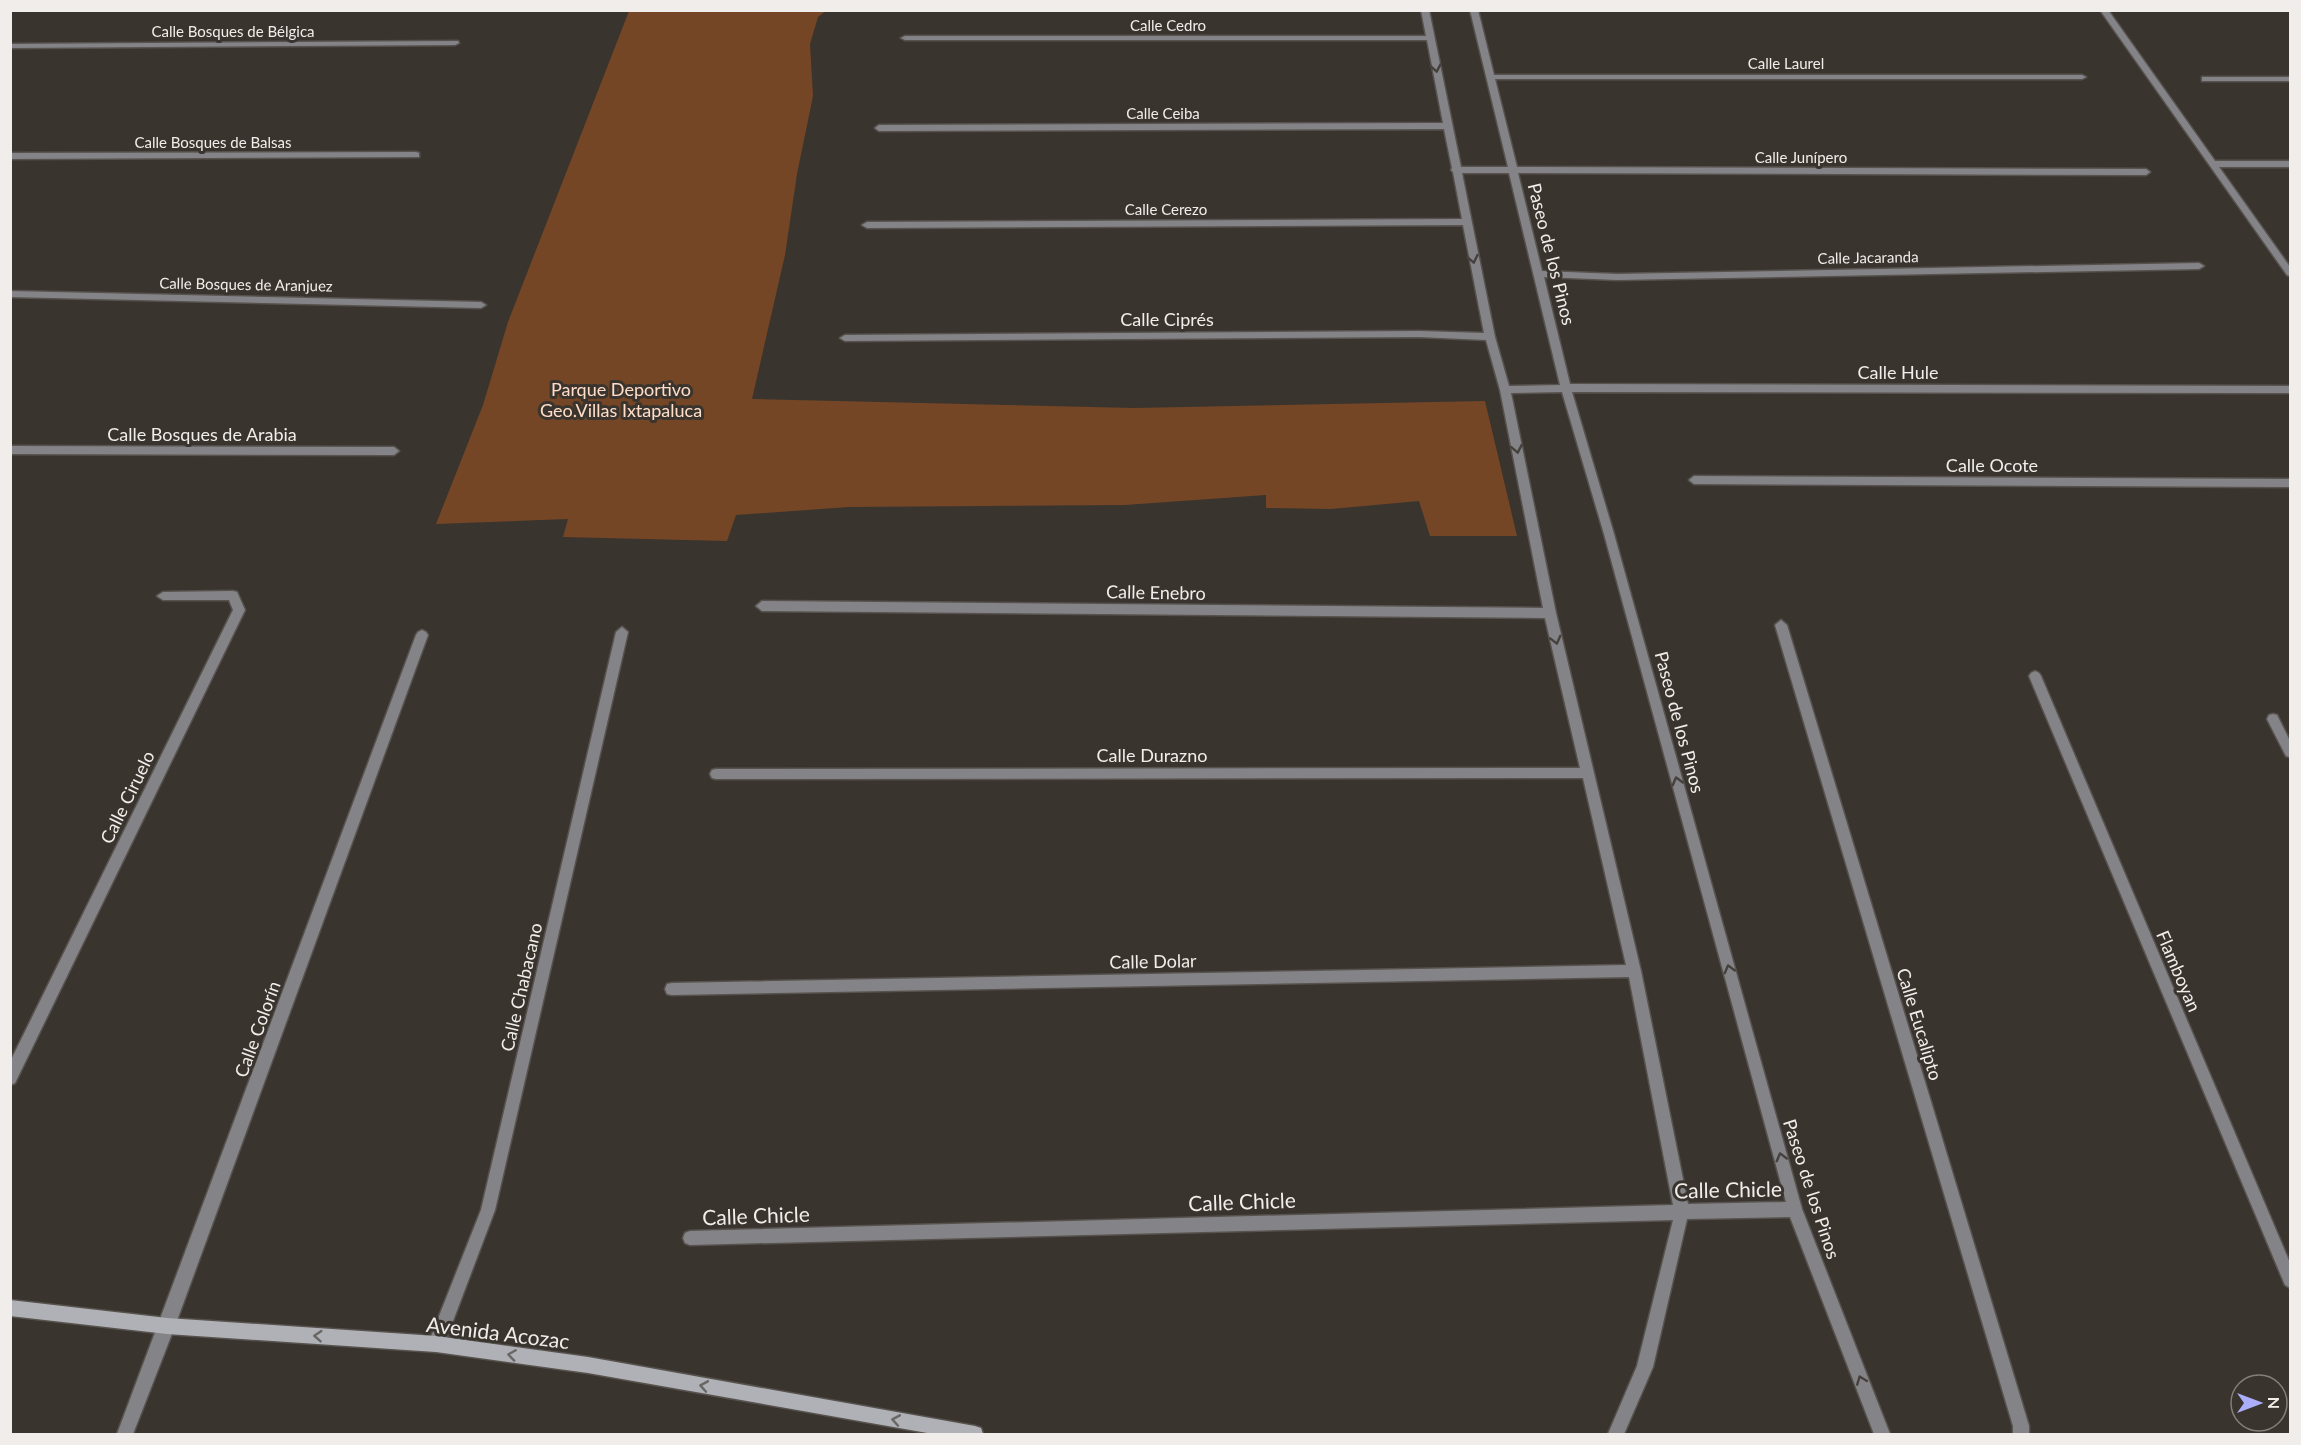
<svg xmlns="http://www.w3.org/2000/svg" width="2301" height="1445" viewBox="0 0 2301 1445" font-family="Lato,sans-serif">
	<rect width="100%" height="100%" fill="#3a342f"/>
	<path fill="#744625" d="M827,10L818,17L810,44L813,96L797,174L785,255L752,399L1134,408L1485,401L1517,536H1430L1419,501L1331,509L1266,508V495L1125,505L849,507L736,515L727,541L563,537L568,519L436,524L483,405L508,322L629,11Z"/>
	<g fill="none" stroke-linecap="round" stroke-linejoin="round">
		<defs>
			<g id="street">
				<path d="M1421,10H1429L1461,167H1508L1470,10H1478L1494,75H2082L2086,77L2082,79H1495L1517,167L2146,169L2150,172L2146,175L1518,173L1542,271L1617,274L2199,263L2204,266L2199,269L1617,280L1544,277L1570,384L2290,386V393L1572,392L1614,534L1802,1209L1890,1434H1874L1790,1217L1687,1219L1653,1367L1624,1434H1608L1637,1366L1673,1220L690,1245L685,1243L683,1238L685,1233L690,1231L1673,1205L1629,977L672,995L667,994L665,989L667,984L672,983L1626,965L1583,778L716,779L712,778L710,774L712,770L716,769L1580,768L1545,618L762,611L756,606L762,601L1543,608L1500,390L1486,340L1419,337L845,341L840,338L845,335L1419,331L1484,333L1463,225L867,228L862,225L867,222L1462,219L1453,172L1451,170L1452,168L1444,129L879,131L875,128L879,125L1443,123L1427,40H905L901,38L905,36H1426ZM1462,173H1509L1560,385L1509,386L1495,337ZM1562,392L1604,534L1786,1202L1688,1204L1641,971L1556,613L1511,393Z"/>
				<path d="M2100,10H2108L2215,161H2290V167H2219L2290,267V276L2287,275Z"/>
				<path d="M458,41L459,43L455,45L10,48V44Z"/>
				<rect x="2202" y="77" width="88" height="4"/>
				<path d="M416,152L419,153V157L10,159V153Z"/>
				<path d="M10,291L481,302L486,305L481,308L10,297Z"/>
				<path d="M10,446L394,447L399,451L394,455L10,454Z"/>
				<path d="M1694,476L2290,479V487L1694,484L1689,480Z"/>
				<path d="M233,591L237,592L245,610L15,1083L10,1085V1062L233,610L229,600H163L157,596L163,592Z"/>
				<path d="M1781,620L1787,625L2029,1426V1434H2013V1426L1775,625Z"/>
				<path d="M622,627L628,632L495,1210L442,1350L436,1352L430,1350L428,1344L481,1210L616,632Z"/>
				<path d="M422,630L426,632L428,635L175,1326L133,1434H117L416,635L418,632Z"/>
				<path d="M2035,671L2039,673L2041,676L2290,1263V1288L2285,1285L2029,676L2031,673Z"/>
				<path d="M2273,714L2277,715L2290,741V757L2286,756L2267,719L2269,715Z"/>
			</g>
			<path id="secondary" d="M10,1300L167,1318L436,1336L588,1357L975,1426L981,1428L983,1434H933L588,1373L436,1352L167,1334L10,1316Z"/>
		</defs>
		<use href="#street" stroke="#57524d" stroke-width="3"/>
		<use href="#secondary" stroke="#57524d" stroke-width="3"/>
		<use href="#street" fill="#848488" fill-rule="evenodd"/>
		<use href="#secondary" fill="#b0b1b7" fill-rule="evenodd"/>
	</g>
	<defs><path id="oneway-chevron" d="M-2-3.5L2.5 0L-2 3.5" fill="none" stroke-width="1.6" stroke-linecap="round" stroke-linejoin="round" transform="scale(1.5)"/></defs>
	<g stroke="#45403c">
		<use href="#oneway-chevron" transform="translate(1436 68) rotate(80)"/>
		<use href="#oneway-chevron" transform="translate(1473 259) rotate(78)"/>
		<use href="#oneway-chevron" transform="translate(1517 449) rotate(79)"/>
		<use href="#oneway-chevron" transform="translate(1556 640) rotate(76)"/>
		<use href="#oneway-chevron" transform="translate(1677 781) rotate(-105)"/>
		<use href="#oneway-chevron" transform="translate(1729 969) rotate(-105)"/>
		<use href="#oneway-chevron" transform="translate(1781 1157) rotate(-105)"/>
		<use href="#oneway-chevron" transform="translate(1861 1380) rotate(-111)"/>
	</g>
	<g stroke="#696665">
		<use href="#oneway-chevron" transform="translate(318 1336) rotate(-176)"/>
		<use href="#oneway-chevron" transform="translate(512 1355) rotate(-172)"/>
		<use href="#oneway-chevron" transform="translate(704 1386) rotate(-170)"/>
		<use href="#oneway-chevron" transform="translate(896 1420) rotate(-170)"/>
	</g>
	<g text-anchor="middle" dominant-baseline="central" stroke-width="6" stroke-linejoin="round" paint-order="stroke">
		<g font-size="15" fill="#f1edea" stroke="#3a342f">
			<text x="1168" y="25">Calle Cedro</text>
			<text x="233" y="31">Calle Bosques de Bélgica</text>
			<text x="1786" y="63">Calle Laurel</text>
			<text x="1163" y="113">Calle Ceiba</text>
			<text x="213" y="142">Calle Bosques de Balsas</text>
			<text x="1801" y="157">Calle Junípero</text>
			<text x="1166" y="209">Calle Cerezo</text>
			<text transform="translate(1868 257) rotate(-1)">Calle Jacaranda</text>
			<text transform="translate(246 284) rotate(1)">Calle Bosques de Aranjuez</text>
		</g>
		<g font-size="18" fill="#f1edea" stroke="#3a342f">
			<text transform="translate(1552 254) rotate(76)">Paseo de los Pinos</text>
			<text x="1167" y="319">Calle Ciprés</text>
			<text x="1898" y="372">Calle Hule</text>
			<text x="202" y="434">Calle Bosques de Arabia</text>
			<text x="1992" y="465">Calle Ocote</text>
			<text transform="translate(1156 592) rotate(1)">Calle Enebro</text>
			<text transform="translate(1680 722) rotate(75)">Paseo de los Pinos</text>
			<text x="1152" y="755">Calle Durazno</text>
			<text transform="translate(127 797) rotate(-64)">Calle Ciruelo</text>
			<text transform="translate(1153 961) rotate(-1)">Calle Dolar</text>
			<text transform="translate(2179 971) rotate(67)">Flamboyan</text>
			<text transform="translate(521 987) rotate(-77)">Calle Chabacano</text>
			<text transform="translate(1920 1024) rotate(73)">Calle Eucalipto</text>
			<text transform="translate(257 1029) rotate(-70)">Calle Colorín</text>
			<text transform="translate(1812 1189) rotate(72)">Paseo de los Pinos</text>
		</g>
		<g font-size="18" fill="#ffddc7" stroke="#3a342f">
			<text x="621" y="389">Parque Deportivo<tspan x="621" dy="21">Geo.Villas Ixtapaluca</tspan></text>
		</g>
		<g font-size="21" fill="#f1edea" stroke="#3a342f">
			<text transform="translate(1728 1189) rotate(-1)">Calle Chicle</text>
			<text transform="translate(1242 1201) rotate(-2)">Calle Chicle</text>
			<text transform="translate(756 1215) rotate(-2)">Calle Chicle</text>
			<text transform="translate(498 1332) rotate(7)">Avenida Acozac</text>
		</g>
	</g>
	<rect width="2301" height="1445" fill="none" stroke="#f1edea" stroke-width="24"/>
	<g transform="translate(2259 1403) rotate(90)"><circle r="28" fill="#3a342f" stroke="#837e7a" stroke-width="1.5"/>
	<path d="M0-4.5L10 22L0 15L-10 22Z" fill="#abaffb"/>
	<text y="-9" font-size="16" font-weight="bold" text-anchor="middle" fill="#f1edea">N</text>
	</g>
</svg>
